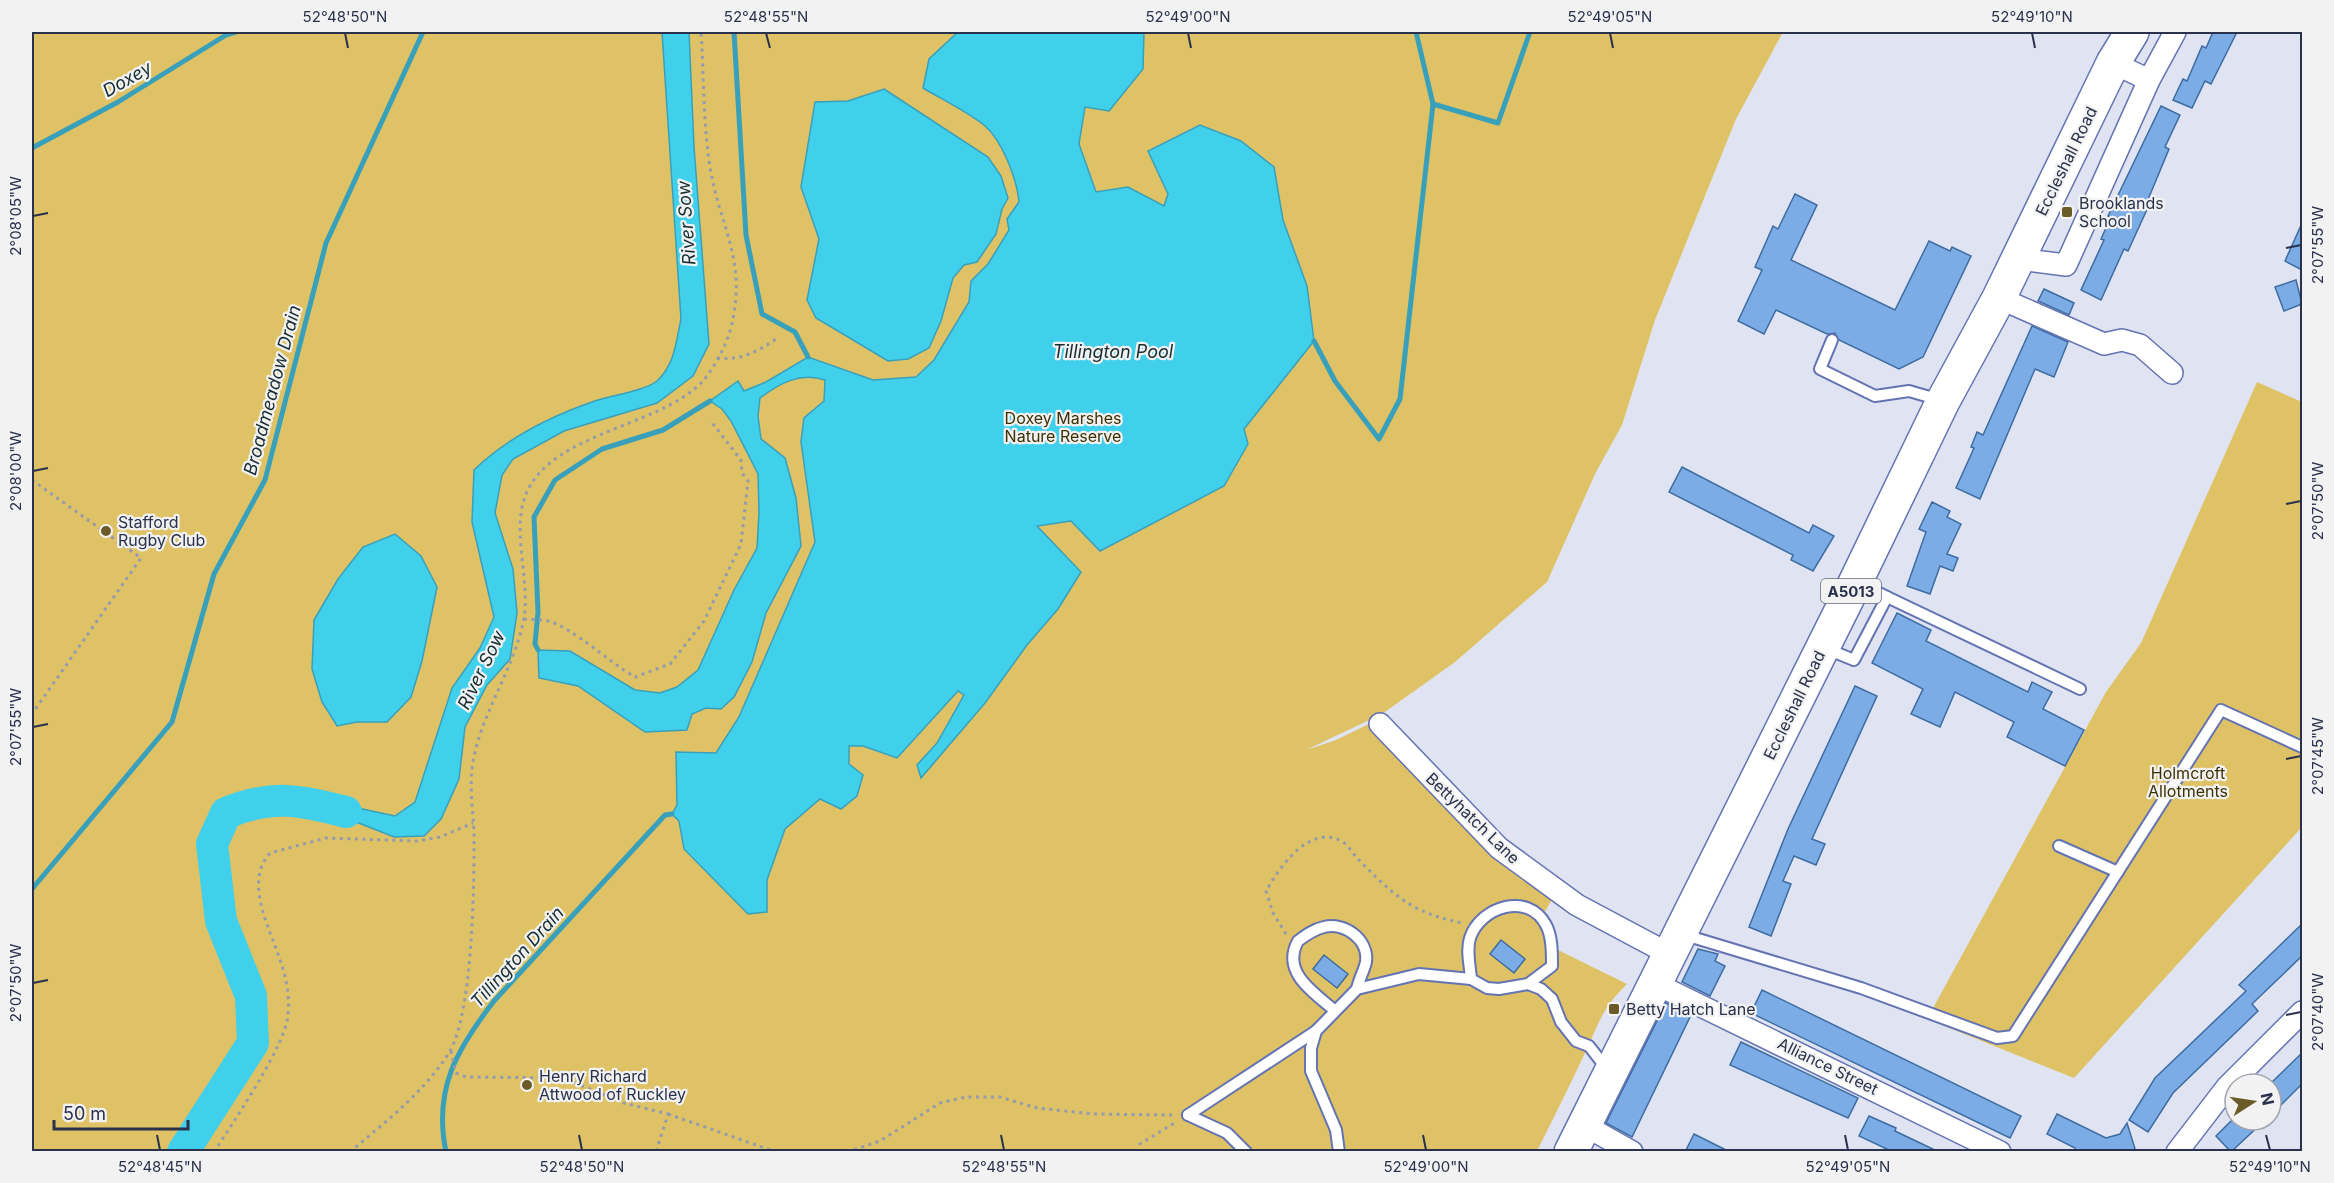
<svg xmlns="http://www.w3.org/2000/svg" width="2334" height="1183" viewBox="0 0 2334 1183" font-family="Inter,sans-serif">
	<rect width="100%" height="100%" fill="#e0e4f2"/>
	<g fill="#dec265" fill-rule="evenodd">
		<path d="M32,32H1783L1736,119L1655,320L1622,425L1596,472L1547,582L1455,662L1382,714L1306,750L1336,740L1369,724L1491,846L1554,896L1543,915L1558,950L1627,984C1601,1009 1599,1024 1584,1055C1569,1087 1553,1119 1537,1151H32ZM437,587L422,661L411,697L387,722H357L337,726Z"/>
		<path d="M2257,382L2302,402V827L2074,1078L1927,1019L2106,692L2141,643Z"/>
	</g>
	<g fill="#40d0eb" stroke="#39a0bb" stroke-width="1.5">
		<path d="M662,32H689L694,147L709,344L693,376L657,403L564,431L513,459L502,475L495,513L513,569L517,613L510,659L487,685L465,727L459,779L441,819L424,836L394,837L303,801L344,805L395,816L415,802L452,688L480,648L494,617L472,522L474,470C506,439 549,417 592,402C607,396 645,391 657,381C675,364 676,342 681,319Z"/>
		<path d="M958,32H1144L1143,69L1109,111L1085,107L1079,144L1096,192L1128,187L1164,206L1168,194L1148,151L1200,125L1241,141L1274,167L1283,220L1307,286L1314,341L1244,429L1248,444L1224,486L1100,551L1071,521L1037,526L1081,572L1058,609L1027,645L985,703L921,778L917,765L937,743L964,695L958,691L897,758L863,746H849V764L863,775L857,796L841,809L820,799L785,829L767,880V912L748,914L684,849L679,821L672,814L677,805L676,752L716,753L739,717L815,542L801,442L804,418L824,401L825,380C800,372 780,383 760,398L758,416L761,439L785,458L796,498L801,546L766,613L752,662L734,697L721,709L706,708L692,714L687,730L645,732L578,686L539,678L538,650L570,651L635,690L660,693L677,687L698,670L734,590L757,548L759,512L758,474L731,421L722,409L710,401L738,381L744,391L766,382L808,357L873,380L916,377L934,360L969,302L971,281L988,264L1009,230L1007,219L1019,202C1017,179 1002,140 984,125C966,111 943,100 923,88L929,59Z"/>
		<path d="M884,89L988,157L1001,176L1008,198L1002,209L996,234L977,262L964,265L953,278L941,321L929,348L908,359L888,361L816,318L807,300L819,239L801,187L815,102L848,101Z"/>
		<path d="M395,534L421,556L437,587L422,661L411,697L387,722H357L337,726L322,702L312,669L314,620L338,579L363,547Z"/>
	</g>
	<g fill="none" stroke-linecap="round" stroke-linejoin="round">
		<g stroke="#39a0bb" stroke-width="5">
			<path d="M734,32L746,235L762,314L795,332L808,357"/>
			<path d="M1433,104L1498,123L1530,32"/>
			<path d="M32,148L118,102L226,35L236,32"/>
			<path d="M1314,341L1335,381L1379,439L1400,399L1433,104L1416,32"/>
			<path d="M538,650L535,644L538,612L534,517L555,480L602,449L663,430L710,401"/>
			<path d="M32,889L172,722L214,574L265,480L326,243L423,32"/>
			<path d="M446,1152C433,1089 457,1049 494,1001L665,815L672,814"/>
		</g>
		<path stroke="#40d0eb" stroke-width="32" d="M183,1152L253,1043L251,996L221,921L212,844L226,813C273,794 298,800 346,812"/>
	</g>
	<g fill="#7bace6" stroke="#3d6ca1" stroke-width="1.5">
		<path d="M2213,32H2237L2211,84L2205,81L2192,108L2173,100L2183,79L2187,81L2202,46L2206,48Z"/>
		<path d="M2161,106L2180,115L2165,147L2169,149L2147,202L2150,203L2128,251L2124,249L2101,300L2081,290L2104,240L2101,239L2111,217L2108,216Z"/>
		<path d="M1795,194L1817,205L1791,260L1895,310L1929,241L1950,251L1952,247L1971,256L1923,357L1899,369L1839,340L1835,333L1827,334L1776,310L1764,334L1738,321L1762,270L1755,267L1766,242L1773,226L1778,229Z"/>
		<path d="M2302,223V270L2285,261Z"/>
		<path d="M2296,280L2302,304L2284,311L2275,287Z"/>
		<path d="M2044,289L2074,303L2069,315L2038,301Z"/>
		<path d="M2032,326L2068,342L2054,377L2035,369L1980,499L1956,488L1974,448L1971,447L1977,432L1983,435Z"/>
		<path d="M1682,467L1809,533L1813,525L1834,536L1813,571L1791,560L1793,555L1669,492Z"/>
		<path d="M1932,502L1950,511L1947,517L1961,524L1947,554L1958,558L1953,571L1940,566L1930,594L1907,586L1926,532L1919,529Z"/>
		<path d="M1897,613L1931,630L1926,641L2028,692L2032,682L2052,692L2043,709L2084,730L2065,766L2007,737L2014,722L1955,692L1940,727L1911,714L1923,689L1872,663Z"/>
		<path d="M1855,686L1877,696L1812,839L1825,844L1816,865L1794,856L1783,881L1791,884L1771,936L1749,927L1788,829Z"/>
		<path d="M2302,924V956L2252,1004L2258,1011L2173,1093L2148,1132L2129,1120L2155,1078L2246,991L2239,985Z"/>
		<path d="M1501,940L1525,959L1514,973L1490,954Z"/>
		<path d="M1698,949L1718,954L1715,961L1725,966L1710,996L1682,982Z"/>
		<path d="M1324,955L1348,974L1337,988L1313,969Z"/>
		<path d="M1762,990L2021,1116L2010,1138L1751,1013Z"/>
		<path d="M1666,1003L1691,1015L1632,1137L1606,1123Z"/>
		<path d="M1741,1042L1858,1098L1848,1118L1730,1065Z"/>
		<path d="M2302,1053V1084L2271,1115V1083Z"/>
		<path d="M2057,1114L2106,1138L2120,1134L2127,1123L2136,1152H2075V1148L2047,1134Z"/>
		<path d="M1869,1116L1896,1128L1895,1131L1939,1152H1893L1859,1136Z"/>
		<path d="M2232,1120H2265L2231,1152L2216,1136Z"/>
		<path d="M1694,1134L1730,1152H1685Z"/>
	</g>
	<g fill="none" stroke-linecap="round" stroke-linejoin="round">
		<defs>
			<g id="lane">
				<path d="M1832,340L1820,369L1875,396L1909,391L1940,400"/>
				<path d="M1887,597L2080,689"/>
				<path d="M1827,649L1854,660L1887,597L1859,583"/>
				<path d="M2059,846L2118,872"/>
				<path d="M1685,935L1861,988L1997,1038L2013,1036L2221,710L2302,747"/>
				<path d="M1471,979C1470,965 1466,951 1470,938C1480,907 1528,891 1546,925C1552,936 1552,952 1552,966L1528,984"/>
				<path d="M1334,1010C1313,992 1281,972 1298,941C1306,935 1314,929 1324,927C1344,922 1369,939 1366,962C1364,971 1359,979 1357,989"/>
				<path d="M1188,1115L1316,1031"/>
				<path d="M1188,1115L1227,1133L1246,1152"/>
				<path d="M1339,1152L1336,1130L1311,1071V1048L1316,1031L1357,989L1419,974L1471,979L1487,988L1499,989L1528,984L1541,989L1552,999L1561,1022L1576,1041L1589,1046L1607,1069"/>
			</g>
			<g id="street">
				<path d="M2113,63L2149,80"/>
				<path d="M2018,259L2066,265L2149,80L2175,32"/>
				<path d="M1999,298L2104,344L2122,340L2140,345L2172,373"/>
				<path d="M1380,724L1499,848L1577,905L1669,954"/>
				<path d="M1654,983L2000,1152"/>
				<path d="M1584,1125L1632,1152"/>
				<path d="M2177,1152L2227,1087L2302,1012"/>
			</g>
			<path id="primary" d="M1571,1152L1856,581L1943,401L1999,298L2113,63L2132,32"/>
		</defs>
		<use href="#lane" stroke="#6473b2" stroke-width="14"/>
		<use href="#street" stroke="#6473b2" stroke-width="24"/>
		<use href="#primary" stroke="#6473b2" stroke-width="36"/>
		<g stroke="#959bae" stroke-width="3" stroke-dasharray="3 4.5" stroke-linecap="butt">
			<path d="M717,358C740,361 757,352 776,339"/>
			<path d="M32,480L141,558L32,714"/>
			<path d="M524,619C532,620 540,619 548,621C572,627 610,663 635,677L670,664L704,621L741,544L748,481L742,473L741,460L710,420"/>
			<path d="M1286,934L1273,913L1266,891C1279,868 1310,822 1343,842C1349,846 1353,854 1358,859C1372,873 1386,888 1402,899C1421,913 1440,918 1462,923"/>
			<path d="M451,1051L456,1073L466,1077L563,1078L624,1103L668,1114L656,1152"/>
			<path d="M668,1114L776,1152"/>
			<path d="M214,1152C232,1124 286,1045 288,1015C290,995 286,976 279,957C269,926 244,882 270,853L326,838L418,841L440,837L473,823"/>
			<path d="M350,1152C385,1122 426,1091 450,1051C472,1012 474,894 474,846C475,821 469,794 472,769C478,718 512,674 523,623C531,588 515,545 522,507C537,433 656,430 702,382C713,370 726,346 730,331C749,262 720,229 710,167C703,123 704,76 701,32"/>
			<path d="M847,1152L880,1141L940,1103L966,1097H1000L1037,1108L1094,1114L1174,1115"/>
			<path d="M1137,1152L1140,1144L1176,1122"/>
		</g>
		<use href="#lane" stroke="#fff" stroke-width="10"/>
		<use href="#street" stroke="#fff" stroke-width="21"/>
		<use href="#primary" stroke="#fff" stroke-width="33"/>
	</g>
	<path fill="none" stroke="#2a314c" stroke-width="2" d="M345,33L348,48M766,33L770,48M1188,33L1191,48M1610,33L1613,48M2032,33L2035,48M33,216L48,213M2286,248L2301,245M33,471L48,468M2286,504L2301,501M33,727L48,724M2286,759L2301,756M33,983L48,980M2286,1015L2301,1012M157,1135L160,1150M579,1135L582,1150M1001,1135L1004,1150M1423,1135L1426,1150M1845,1135L1848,1150M2266,1135L2270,1150"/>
	<g fill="#6a5b29" stroke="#f2f2f2" stroke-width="2">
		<rect x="2061" y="206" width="12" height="12" rx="3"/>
		<circle cx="106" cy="531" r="6"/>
		<rect x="1608" y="1003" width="12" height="12" rx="3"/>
		<circle cx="527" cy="1085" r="6"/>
	</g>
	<g text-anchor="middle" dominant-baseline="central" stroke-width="4.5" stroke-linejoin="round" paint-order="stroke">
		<rect fill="#f2f2f2" stroke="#666b7e" stroke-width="1.5" x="1821" y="579" width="60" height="24" rx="4.5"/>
		<g font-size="15" font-weight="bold" fill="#2a314c">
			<text x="1851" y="591">A5013</text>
		</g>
		<g font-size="16" fill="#2a314c" stroke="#f2f2f2">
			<text transform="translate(2066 161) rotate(-64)">Eccleshall Road</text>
			<text transform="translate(1794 705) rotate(-64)">Eccleshall Road</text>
			<text transform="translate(1473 818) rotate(44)">Bettyhatch Lane</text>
			<text transform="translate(1828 1066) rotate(26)">Alliance Street</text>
		</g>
		<g font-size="16" fill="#2a314c" stroke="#f2f2f2" text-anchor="start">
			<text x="2079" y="203">Brooklands<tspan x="2079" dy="18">School</tspan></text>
			<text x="118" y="522">Stafford<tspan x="118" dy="18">Rugby Club</tspan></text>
			<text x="1626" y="1009">Betty Hatch Lane</text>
			<text x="539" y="1076">Henry Richard<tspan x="539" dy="18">Attwood of Ruckley</tspan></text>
		</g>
		<g font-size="16" fill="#3d3104" stroke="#f2f2f2">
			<text x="1063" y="418">Doxey Marshes<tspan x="1063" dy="18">Nature Reserve</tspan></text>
			<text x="2188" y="773">Holmcroft<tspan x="2188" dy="18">Allotments</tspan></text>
		</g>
		<g font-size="18" font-style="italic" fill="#162e33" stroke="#f2f2f2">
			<text transform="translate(127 79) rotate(-30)">Doxey</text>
			<text transform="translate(686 223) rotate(-94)">River Sow</text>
			<text x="1113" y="351">Tillington Pool</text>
			<text transform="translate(272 390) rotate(-75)">Broadmeadow Drain</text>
			<text transform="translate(481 670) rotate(-64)">River Sow</text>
			<text transform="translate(517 957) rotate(-48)">Tillington Drain</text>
		</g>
	</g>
	<rect width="2334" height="1183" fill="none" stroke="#f2f2f2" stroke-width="66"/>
	<g transform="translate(2253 1102) rotate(78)"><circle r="28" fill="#f2f2f2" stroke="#a2a5b0" stroke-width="1.5"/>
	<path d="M0-4.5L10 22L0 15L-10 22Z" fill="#6a5b29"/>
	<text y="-9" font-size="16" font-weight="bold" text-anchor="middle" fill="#2a314c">N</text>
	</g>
	<path d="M54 1120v9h134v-9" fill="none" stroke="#2a314c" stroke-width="3"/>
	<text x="63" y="1120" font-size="18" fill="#2a314c" stroke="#f2f2f2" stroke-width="4.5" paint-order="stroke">50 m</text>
	<rect x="33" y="33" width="2268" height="1117" fill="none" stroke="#2a314c" stroke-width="2"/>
	<g font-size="15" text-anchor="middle" fill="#2a314c">
		<text x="345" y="22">52°48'50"N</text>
		<text x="766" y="22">52°48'55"N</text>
		<text x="1188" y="22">52°49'00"N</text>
		<text x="1610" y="22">52°49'05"N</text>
		<text x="2032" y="22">52°49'10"N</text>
		<text transform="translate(16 216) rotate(-90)" y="5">2°08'05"W</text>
		<text transform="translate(2318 245) rotate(-90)" y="5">2°07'55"W</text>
		<text transform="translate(16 471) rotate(-90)" y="5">2°08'00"W</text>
		<text transform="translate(2318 501) rotate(-90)" y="5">2°07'50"W</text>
		<text transform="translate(16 727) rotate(-90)" y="5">2°07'55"W</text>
		<text transform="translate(2318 756) rotate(-90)" y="5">2°07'45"W</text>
		<text transform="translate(16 983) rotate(-90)" y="5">2°07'50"W</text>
		<text transform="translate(2318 1012) rotate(-90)" y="5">2°07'40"W</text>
		<text x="160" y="1172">52°48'45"N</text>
		<text x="582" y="1172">52°48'50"N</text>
		<text x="1004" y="1172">52°48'55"N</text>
		<text x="1426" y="1172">52°49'00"N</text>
		<text x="1848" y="1172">52°49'05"N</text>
		<text x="2270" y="1172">52°49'10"N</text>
	</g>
</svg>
